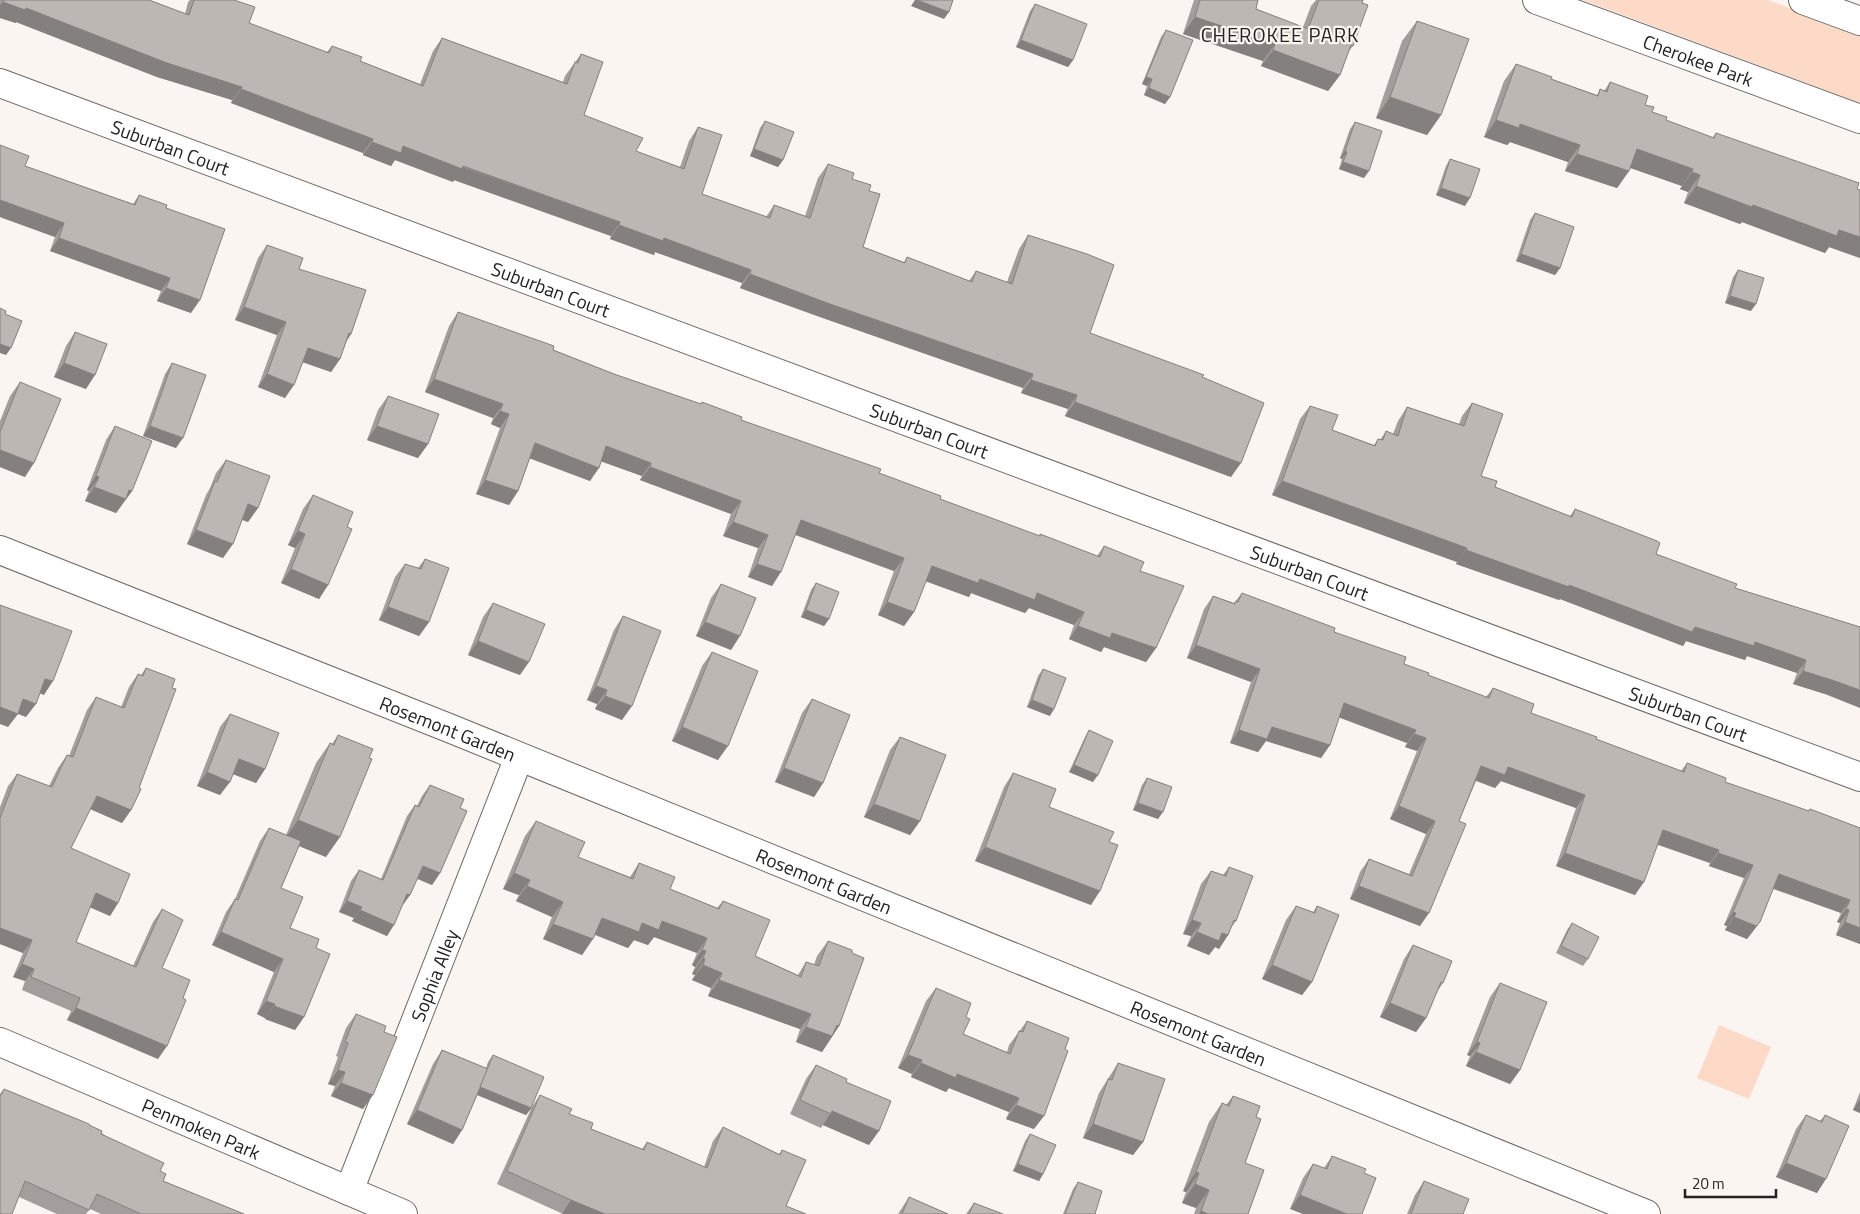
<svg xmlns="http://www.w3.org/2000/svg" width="1860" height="1214" viewBox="0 0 1860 1214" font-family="'Titillium Web',sans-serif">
	<rect width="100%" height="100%" fill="#fbf5f2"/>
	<g fill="#fdd9c8">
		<path d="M1583,0H1768L1860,34V103Z"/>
		<path d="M1719,1025L1771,1047L1749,1099L1697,1078Z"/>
	</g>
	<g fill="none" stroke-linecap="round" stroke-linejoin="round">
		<defs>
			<g id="minor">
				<path id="s1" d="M1537,0L1860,119"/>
				<path d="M1803,0L1860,21"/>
				<path id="s2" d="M0,83L1860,777"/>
				<path id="s3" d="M0,550L449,728L1646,1214"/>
				<path id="s4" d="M0,1042L403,1214"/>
				<path id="s5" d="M349,1191L519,757"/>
			</g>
		</defs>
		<use href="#minor" stroke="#6e6966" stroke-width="30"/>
		<use href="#minor" stroke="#fff" stroke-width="28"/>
	</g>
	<g fill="#a39d9b">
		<path d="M0,0H149L185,14L188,2L190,0H234L249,23L327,52L332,46L360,61L420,84L433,51L442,38L563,82L565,76L581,54L584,115L636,151L680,167L689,141L698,127L702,194L766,217L774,205L805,216L818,178L828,164L852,179L869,191L863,247L904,262L907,257L969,281L976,271L1007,282L1019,249L1028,235L1090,333L1202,377L1231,477L1065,416L1068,409L1021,393L1023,388L820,317L740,288L742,283L655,252L654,255L610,239L611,236L454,180L453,182L395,160L391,166L363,155V153L231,103L232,100L157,77L16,22V23L0,18Z"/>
		<path d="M1194,0H1258L1256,9L1303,27L1311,6L1316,0H1363L1353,46L1348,52L1340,75L1328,91L1261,66L1263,61L1183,34Z"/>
		<path d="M1035,4L1073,60L1068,67L1016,47L1030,11Z"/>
		<path d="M1417,21L1441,115L1427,135L1376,118L1402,41Z"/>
		<path d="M1166,30L1170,97L1165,104L1144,95L1147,86L1142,84L1161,37Z"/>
		<path d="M1516,64L1551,79L1597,95L1600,89L1604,91L1610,82L1645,105L1652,112L1666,120L1712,138L1716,133L1860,190V258L1829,247L1825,253L1742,222L1740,224L1684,203L1688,192L1680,189L1682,186L1630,168L1629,171L1617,188L1565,171L1568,162L1510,142L1507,145L1484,137L1504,81Z"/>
		<path d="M765,121L783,160L778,167L750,156L760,128Z"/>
		<path d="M1355,122L1364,178L1339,169L1342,159L1340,158L1350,129Z"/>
		<path d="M0,145L25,166L133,204L139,195L166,208L191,313L157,301L161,291L50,251L55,237L0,217Z"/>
		<path d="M1450,159L1465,206L1436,195L1446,166Z"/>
		<path d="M1535,213L1560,268L1555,275L1516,261L1530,220Z"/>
		<path d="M267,245L299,269L351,334L346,342L340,359L331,372L303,362L285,398L258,387L277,335L235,320L258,258Z"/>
		<path d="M1738,270L1751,311L1725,303L1733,277Z"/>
		<path d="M458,312L614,374L700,404L702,402L741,420L879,473L940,499L1039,536L1097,556L1104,546L1140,571L1156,648L1146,662L1104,647L1101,652L1069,639L1074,625L1029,608L1025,613L971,593L969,597L926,581L914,612L904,626L878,615L894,571L795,535L772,586L748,577L758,548L723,536L731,514L640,480L642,476L601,461L590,481L530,458L518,491L509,505L476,494L500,428L491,424L493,418L425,392L449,326Z"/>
		<path d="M75,332L86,389L54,377L66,346Z"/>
		<path d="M172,363L176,448L143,436L165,374Z"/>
		<path d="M20,382L25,477L0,467V421L10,396Z"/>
		<path d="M388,396L428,444L418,458L367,440L378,410Z"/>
		<path d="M1472,403L1481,476L1495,487L1570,516L1575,509L1656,554L1735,588L1860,627L1825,694L1793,684L1797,673L1747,656L1745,660L1686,641L1683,646L1560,599L1559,600L1456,564L1457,562L1272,495L1300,419L1310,406L1332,430L1374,445L1378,439L1380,440L1386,431L1393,434L1398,421L1407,407L1459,424L1462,416Z"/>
		<path d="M115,426L132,491L116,513L85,501L89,491L87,490L106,440Z"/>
		<path d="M226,460L258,508L248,522L242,520L223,558L187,544L206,495L210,488L216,473Z"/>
		<path d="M313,495L347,527L328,585L319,599L281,583L295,548L288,545L303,509Z"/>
		<path d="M425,559L429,622L419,636L379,620L395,577L405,564L418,568Z"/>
		<path d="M816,583L829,619L824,626L801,617L811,590Z"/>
		<path d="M721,584L731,650L696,636L711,598Z"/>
		<path d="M1242,593L1334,632L1428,675L1486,697L1493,688L1531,713L1596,739L1681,771L1687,763L1725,782L1808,811L1810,809L1860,828V944L1836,935L1840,923L1837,922L1841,913L1773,889L1760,922L1747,939L1725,930L1727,926L1724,925L1744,878L1709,866L1710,863L1658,845L1635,895L1556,866L1576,808L1501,781L1495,788L1476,781L1459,821L1420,926L1350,899L1360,872L1369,859L1409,874L1426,834L1390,819L1417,751L1405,747L1407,743L1339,717L1330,745L1321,758L1266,741L1258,752L1230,743L1251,682L1187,658L1204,609L1213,596L1234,603Z"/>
		<path d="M493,603L520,675L468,655L483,617Z"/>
		<path d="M623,616L622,720L595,709L597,704L587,700L614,630Z"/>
		<path d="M712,652L718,760L672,741L702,666Z"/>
		<path d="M146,668L172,688L131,810L122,823L90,809L71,848L118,903L110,916L90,907L76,942L133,966L153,922L162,909V968L158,1059L67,1020L71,1011L22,990L25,981L13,977L23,953L0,944V807L8,786L17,774L49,786L58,768L67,755L69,756L87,710L96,697L121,707L129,687L138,674L141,675Z"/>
		<path d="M1043,669L1050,716L1027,707L1038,676Z"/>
		<path d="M812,699L823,783L814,797L775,782L802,713Z"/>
		<path d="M230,714L265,769L256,783L233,774L220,795L197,786L220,727Z"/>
		<path d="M1089,730L1093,782L1069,772L1085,737Z"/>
		<path d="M338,735L326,857L299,846L281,888L290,928L316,948L304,1017L295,1030L265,1019V1018L257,1014L274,972L212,945L226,912L235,899L260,841L269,828L286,835L316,763L330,743L332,744Z"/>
		<path d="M900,737L920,821L910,835L864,817L890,750Z"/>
		<path d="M1013,773L1049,807L1109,842L1091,905L975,861L1004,787Z"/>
		<path d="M1147,778L1158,819L1133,810L1142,785Z"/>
		<path d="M430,785L460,808L440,873L432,885L417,878L410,895L402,906L387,936L352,921L354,918L339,912L351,881L359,870L381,879L407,816L415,805L417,806L422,796Z"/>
		<path d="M536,821L578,857L630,877L639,863L670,889L717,908L723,901L755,956L798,975L806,962L814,965L817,956L828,941L839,1026L822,1052L796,1042L800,1029L708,996L711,988L692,980L695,975L692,974L695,967L692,965L697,953L654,937L648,945L634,940L628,948L595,935L582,955L543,939L552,917L516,901L519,895L503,889L525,836Z"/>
		<path d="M1229,867L1236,921L1231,928L1228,935L1219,949L1215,947L1209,955L1187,946L1191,936L1183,934L1201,884L1211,871L1223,875Z"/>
		<path d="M1296,906L1313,912L1317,906L1312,982L1302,995L1262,979L1286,920Z"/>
		<path d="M1572,923L1588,959L1583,966L1556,953L1567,930Z"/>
		<path d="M1413,945L1443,983L1437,992L1426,1018L1416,1032L1380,1017L1404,959Z"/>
		<path d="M1500,983L1520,1070L1510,1084L1466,1066L1470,1056L1467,1055L1490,997Z"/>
		<path d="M936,988L966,1017L963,1034L1007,1052L1009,1045L1027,1021L1034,1129L1006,1119L1009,1112L949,1088L946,1092L911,1077L912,1074L898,1068L926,1001Z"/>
		<path d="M356,1014L384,1032L363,1109L331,1096L335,1086L328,1084L338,1057L336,1056L346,1028Z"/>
		<path d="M442,1050L486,1068L488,1062L493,1055L531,1108L540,1095L591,1129L642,1149L647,1142L704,1167L713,1141L723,1127L779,1154L782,1150L786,1206L806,1214H563L497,1184L531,1109L526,1115L477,1095L462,1130L453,1144L407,1124L433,1064Z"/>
		<path d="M1118,1063L1143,1142L1133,1155L1083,1138L1099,1093Z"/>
		<path d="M816,1065L869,1145L823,1125L821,1128L790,1114L806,1079Z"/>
		<path d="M4,1089L89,1125L160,1171L163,1181L244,1214H101L90,1209L86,1214H57L19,1197L0,1214V1094Z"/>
		<path d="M1860,1092V1113L1853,1110Z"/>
		<path d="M1233,1096L1256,1117L1245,1163L1248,1214H1194L1196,1208L1182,1203L1186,1192L1183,1191L1209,1122L1222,1103L1226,1105Z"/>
		<path d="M1806,1115L1820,1121L1825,1115L1817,1193L1776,1177L1796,1129Z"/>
		<path d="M1030,1134L1043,1174L1039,1181L1013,1171L1025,1141Z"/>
		<path d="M1332,1156L1364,1173L1290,1209L1303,1178L1313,1164L1324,1168Z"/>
		<path d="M1424,1181L1463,1214H1407L1415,1195Z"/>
		<path d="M1078,1182L1095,1214H1063L1073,1189Z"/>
		<path d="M909,1197L948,1214H898Z"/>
		<path d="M974,1203L1003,1214H966Z"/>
	</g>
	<g fill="#84807e">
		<path d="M915,0H917L949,12L944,19L911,6Z"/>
		<path d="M3,2L26,8L242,87L232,100L157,77L16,22V23L0,18V5Z"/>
		<path d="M1195,17L1275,44L1263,61L1183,34Z"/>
		<path d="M1021,40L1073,60L1068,67L1016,47Z"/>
		<path d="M1273,50L1340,75L1328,91L1261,66Z"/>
		<path d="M1146,77L1152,79L1147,86L1142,84Z"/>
		<path d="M1149,88L1170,97L1165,104L1144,95Z"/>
		<path d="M241,89L373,139L363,153L231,103Z"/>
		<path d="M1390,97L1441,115L1427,135L1376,118Z"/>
		<path d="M1496,120L1520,124L1580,145L1568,162L1510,142L1507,145L1484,137Z"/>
		<path d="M372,142L403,146L620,222L611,236L454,180L453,182L395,160L391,166L363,155Z"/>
		<path d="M754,149L783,160L778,167L750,156Z"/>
		<path d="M1637,149L1693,169L1682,186L1625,166Z"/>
		<path d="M1345,151L1347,152L1342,159L1340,158Z"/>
		<path d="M1577,154L1629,171L1617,188L1565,171Z"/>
		<path d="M1343,162L1369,171L1364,178L1339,169Z"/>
		<path d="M1692,172L1700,175L1688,192L1680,189Z"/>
		<path d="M1696,186L1753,205L1839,230L1860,237V258L1829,247L1825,253L1742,222L1740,224L1684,203Z"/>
		<path d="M1441,188L1470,198L1465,206L1436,195Z"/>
		<path d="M0,200L64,223L55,237L0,217Z"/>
		<path d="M619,225L664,238L751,270L742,283L655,252L654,255L610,239Z"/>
		<path d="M59,238L170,278L161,291L50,251Z"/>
		<path d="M1521,254L1560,268L1555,275L1516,261Z"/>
		<path d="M750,274L1033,374L1023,388L820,317L740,288Z"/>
		<path d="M166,288L200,300L191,313L157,301Z"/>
		<path d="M1730,296L1756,304L1751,311L1725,303Z"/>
		<path d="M244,307L286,322L277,335L235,320Z"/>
		<path d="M349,333L351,334L342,347Z"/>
		<path d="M0,344L11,348L6,355L0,353Z"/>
		<path d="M308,348L340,359L331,372L299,361Z"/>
		<path d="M64,363L95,375L86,389L54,377Z"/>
		<path d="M267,374L294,385L285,398L258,387Z"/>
		<path d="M434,379L503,404L493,418L425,392Z"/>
		<path d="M1031,380L1077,395L1068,409L1021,393Z"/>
		<path d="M1075,402L1241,463L1231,477L1065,416Z"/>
		<path d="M500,411L509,414L500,428L491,424Z"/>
		<path d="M150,426L183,438L176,448L143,436Z"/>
		<path d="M377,426L428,444L418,458L367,440Z"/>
		<path d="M535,443L599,468L590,481L526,457Z"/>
		<path d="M606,446L651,463L642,476L597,460Z"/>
		<path d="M0,450L34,463L25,477L0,467Z"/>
		<path d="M650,467L741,501L731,514L640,480Z"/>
		<path d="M96,476L99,477L89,491L87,490Z"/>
		<path d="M485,480L518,491L509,505L476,494Z"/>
		<path d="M1282,481L1467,548L1457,562L1272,495Z"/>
		<path d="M94,487L129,490L132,491L116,513L85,501Z"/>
		<path d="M248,504L258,508L248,522L239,518Z"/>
		<path d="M801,520L904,558L894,571L791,533Z"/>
		<path d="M733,522L768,535L758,548L723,536Z"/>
		<path d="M196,530L233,544L223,558L187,544Z"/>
		<path d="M298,531L305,534L295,548L288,545Z"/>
		<path d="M1466,550L1569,585L1695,627L1755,642L1806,660L1797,673L1747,656L1745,660L1686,641L1683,646L1560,599L1559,600L1456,564Z"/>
		<path d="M757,564L781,572L772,586L748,577Z"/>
		<path d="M932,566L980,579L1037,593L1084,612L1074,625L1029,608L1025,613L971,593L969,597L922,580Z"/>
		<path d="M291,569L328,585L319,599L281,583Z"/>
		<path d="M887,602L914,612L904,626L878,615Z"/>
		<path d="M388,607L429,622L419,636L379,620Z"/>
		<path d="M806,610L829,619L824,626L801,617Z"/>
		<path d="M705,622L740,636L731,650L696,636Z"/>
		<path d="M1078,626L1112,633L1156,648L1146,662L1104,647L1101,652L1069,639Z"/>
		<path d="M478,641L529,662L520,675L468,655Z"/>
		<path d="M1196,645L1260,669L1251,682L1187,658Z"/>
		<path d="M1803,671L1835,681L1860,690V708L1825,694L1793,684Z"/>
		<path d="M45,679L53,681L44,695L36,692Z"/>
		<path d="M596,686L607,690L597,704L587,700Z"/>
		<path d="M605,696L632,706L622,720L595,709Z"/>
		<path d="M23,699L36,704L26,717L18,714L8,727L0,724V707Z"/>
		<path d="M1032,700L1054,709L1050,716L1027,707Z"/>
		<path d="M1344,703L1416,730L1407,743L1335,716Z"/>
		<path d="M682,727L728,746L718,760L672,741Z"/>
		<path d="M1272,727L1330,745L1321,758L1266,741L1258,752L1230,743L1239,730Z"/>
		<path d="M1414,734L1426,738L1417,751L1405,747Z"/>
		<path d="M239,759L265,769L256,783L230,773Z"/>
		<path d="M1074,765L1098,775L1093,782L1069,772Z"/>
		<path d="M1481,766L1508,767L1585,795L1576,808L1501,781L1495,788L1472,779Z"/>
		<path d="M784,768L823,783L814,797L775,782Z"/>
		<path d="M207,772L230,782L220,795L197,786Z"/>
		<path d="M97,796L131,810L122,823L88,808Z"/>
		<path d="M1138,803L1163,812L1158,819L1133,810Z"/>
		<path d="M874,804L920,821L910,835L864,817Z"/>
		<path d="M1399,806L1435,821L1426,834L1390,819Z"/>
		<path d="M298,820L340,837L326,857L284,840Z"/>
		<path d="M1663,830L1719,850L1710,863L1654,843Z"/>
		<path d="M985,847L1100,891L1091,905L975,861Z"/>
		<path d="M1565,853L1644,882L1635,895L1556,866Z"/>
		<path d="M1718,853L1753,865L1744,878L1709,866Z"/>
		<path d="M423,866L440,873L432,885L415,878Z"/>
		<path d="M514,873L530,880L519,895L503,889Z"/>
		<path d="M1779,874L1850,900L1841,913L1770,887Z"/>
		<path d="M527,886L563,902L552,917L516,901Z"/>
		<path d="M1359,886L1429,913L1420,926L1350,899Z"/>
		<path d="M96,893L118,903L110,916L87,906Z"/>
		<path d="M407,894L410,895L402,906Z"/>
		<path d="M347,901L362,907L354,918L339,912Z"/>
		<path d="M1846,909L1849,910L1840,923L1837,922Z"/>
		<path d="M360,910L394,925L387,936L352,921Z"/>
		<path d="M1733,912L1736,913L1727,926L1724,925Z"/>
		<path d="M1734,917L1760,922L1747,939L1725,930Z"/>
		<path d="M602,918L642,923L662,921L707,938L697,953L654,937L648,945L634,940L628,948L591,933Z"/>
		<path d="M1192,920L1201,923L1191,936L1183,934Z"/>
		<path d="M1845,922L1860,928V944L1836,935Z"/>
		<path d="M553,924L593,939L582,955L543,939Z"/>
		<path d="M0,928L32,940L23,953L0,944Z"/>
		<path d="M221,932L283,959L274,972L212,945Z"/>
		<path d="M1197,932L1222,933L1228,935L1219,949L1215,947L1209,955L1187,946Z"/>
		<path d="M702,950L706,951L695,967L692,965Z"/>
		<path d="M703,958L705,959L695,975L692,974Z"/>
		<path d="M22,964L34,969L25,981L13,977Z"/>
		<path d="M703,965L722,973L711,988L692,980Z"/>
		<path d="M1272,965L1312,982L1302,995L1262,979Z"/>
		<path d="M719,980L811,1014L800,1029L708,996Z"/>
		<path d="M266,1001L275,1004L265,1018L257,1014Z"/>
		<path d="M1390,1003L1426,1018L1416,1032L1380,1017Z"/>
		<path d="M274,1006L304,1017L295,1030L265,1019Z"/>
		<path d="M76,1008L167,1046L158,1059L67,1020Z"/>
		<path d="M837,1025L839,1026L822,1052L796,1042L806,1027Z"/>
		<path d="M1477,1042L1480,1043L1470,1056L1467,1055Z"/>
		<path d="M1476,1052L1520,1070L1510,1084L1466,1066Z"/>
		<path d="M908,1055L922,1060L912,1074L898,1068Z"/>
		<path d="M921,1063L957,1074L1019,1098L1009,1112L949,1088L946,1092L911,1077Z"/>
		<path d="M338,1070L345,1072L335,1086L328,1084Z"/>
		<path d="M341,1083L373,1095L363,1109L331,1096Z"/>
		<path d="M480,1087L531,1108L526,1115L475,1094Z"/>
		<path d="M1860,1099V1113L1853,1110Z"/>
		<path d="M1016,1105L1044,1116L1034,1129L1006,1119Z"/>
		<path d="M417,1110L462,1130L453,1144L407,1124Z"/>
		<path d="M832,1111L879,1131L869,1145L823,1125Z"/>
		<path d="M1093,1124L1143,1142L1133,1155L1083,1138Z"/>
		<path d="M1786,1163L1826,1179L1817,1193L1776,1177Z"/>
		<path d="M1018,1164L1043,1174L1039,1181L1013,1171Z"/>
		<path d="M1196,1172L1199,1173L1186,1192L1183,1191Z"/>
		<path d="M1195,1184L1209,1190L1196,1208L1182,1203Z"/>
		<path d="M1300,1195L1347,1214H1303L1290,1209Z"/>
		<path d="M571,1200L605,1214H562Z"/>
		<path d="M1201,1211L1208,1214H1199Z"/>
	</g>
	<g fill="#bdb7b4" stroke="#84807e">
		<path d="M3,0H149L189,15L194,0H234L255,7L249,23L329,53L332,46L362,57L360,61L423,86L442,38L567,84L575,62L578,63L581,54L603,62L584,115L643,138L636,151L684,169L698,127L722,135L702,194L770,218L774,205L810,218L828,164L854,173L852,179L871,185L869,191L880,194L863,247L905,263L907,257L972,282L976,271L1012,284L1028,235L1087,254L1114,265L1090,333L1204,375L1202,377L1264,403L1241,463L1075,402L1077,395L1031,380L1033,374L830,304L750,274L751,270L664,238L663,241L619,225L620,222L463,166L462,169L403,146L401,153L372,142L373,139L241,89L242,87L167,63L26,8L25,10L3,2Z"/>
		<path d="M917,0H953L949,12Z"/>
		<path d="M1200,0H1258L1256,9L1308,29L1319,0H1363L1362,3L1368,5L1353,46L1351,45L1340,75L1273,50L1275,44L1195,17Z"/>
		<path d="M1035,4L1087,24L1073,60L1021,40Z"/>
		<path d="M1417,21L1469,39L1441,115L1390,97Z"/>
		<path d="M1166,30L1193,40L1170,97L1149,88L1152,79L1146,77Z"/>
		<path d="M1516,64L1552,77L1551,79L1598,96L1600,89L1607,92L1610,82L1648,96L1645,105L1654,107L1652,112L1667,117L1666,120L1714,138L1716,133L1859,183L1857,189L1860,190V237L1839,230L1837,236L1753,205L1752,207L1696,186L1700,175L1692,172L1693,169L1637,149L1629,171L1577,154L1580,145L1520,124L1519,128L1496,120Z"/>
		<path d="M765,121L794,132L783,160L754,149Z"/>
		<path d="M1355,122L1382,131L1369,171L1343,162L1347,152L1345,151Z"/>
		<path d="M0,145L29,156L25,166L135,205L139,195L167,205L166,208L225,229L200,300L166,288L170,278L59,238L64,223L0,200Z"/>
		<path d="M1450,159L1480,169L1470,198L1441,188Z"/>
		<path d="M1535,213L1574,227L1560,268L1521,254Z"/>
		<path d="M267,245L303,258L299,269L366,290L351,334L349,333L340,359L308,348L294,385L267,374L286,322L244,307Z"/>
		<path d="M1738,270L1764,278L1756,304L1730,296Z"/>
		<path d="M0,308L6,311L5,314L22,321L11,348L0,344Z"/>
		<path d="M458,312L554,346L553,350L614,374L701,404L702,402L742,417L741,420L881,469L879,473L941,496L940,499L1040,536V534L1100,557L1104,546L1144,562L1140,571L1184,586L1156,648L1112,633L1110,638L1078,626L1084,612L1037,593L1035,600L980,579L978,583L932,566L914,612L887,602L904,558L801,520L781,572L757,564L768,535L733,522L741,501L650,467L651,463L606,446L599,468L535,443L518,491L485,480L509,414L500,411L503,404L434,379Z"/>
		<path d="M75,332L107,344L95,375L64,363Z"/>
		<path d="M172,363L206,375L183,438L150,426Z"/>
		<path d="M20,382L61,399L34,463L0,450V432Z"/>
		<path d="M388,396L439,414L428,444L377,426Z"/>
		<path d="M1472,403L1503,414L1481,476L1497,481L1495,487L1572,517L1575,509L1657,541L1660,543L1656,554L1737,584L1735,588L1860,627V690L1835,681L1803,671L1806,660L1755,642L1754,646L1695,627L1692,632L1569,585V587L1466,550L1467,548L1282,481L1310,406L1338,415L1332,430L1375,446L1378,439L1383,440L1386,431L1398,436L1407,407L1464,426Z"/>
		<path d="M115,426L152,441L132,491L129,490L126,499L94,487L99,477L96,476Z"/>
		<path d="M226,460L270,476L258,508L248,504L233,544L196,530L215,481L217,482Z"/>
		<path d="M313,495L353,512L347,527L352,529L328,585L291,569L305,534L298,531Z"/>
		<path d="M425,559L449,568L429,622L388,607L405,564L421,569Z"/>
		<path d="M816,583L839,592L829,619L806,610Z"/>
		<path d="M721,584L756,598L740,636L705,622Z"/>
		<path d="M1242,593L1335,628L1334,632L1406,657L1404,664L1429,673L1428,675L1489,698L1493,688L1534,704L1531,713L1597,737L1596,739L1684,772L1687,763L1726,778L1725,782L1809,811L1810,809L1860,828V928L1845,922L1849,910L1846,909L1850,900L1779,874L1760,922L1756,926L1734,917L1736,913L1733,912L1753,865L1718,853L1719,850L1663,830L1644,882L1565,853L1585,795L1508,767L1505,775L1481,766L1459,821L1466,824L1429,913L1359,886L1369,859L1412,876L1435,821L1399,806L1426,738L1414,734L1416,730L1344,703L1330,745L1272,727L1267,739L1239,730L1260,669L1196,645L1213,596L1235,604L1236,601L1238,602Z"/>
		<path d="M493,603L545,624L529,662L478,641Z"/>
		<path d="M0,605L72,631L53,681L45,679L36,704L23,699L18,714L0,707Z"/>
		<path d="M623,616L661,631L632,706L605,696L607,690L596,686Z"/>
		<path d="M712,652L758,671L728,746L682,727Z"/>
		<path d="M146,668L175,679L172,688L176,689L139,788L141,789L131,810L97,796L71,848L130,874L118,903L96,893L76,942L136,967L162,909L183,920L162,968L190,980L183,998L186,1000L167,1046L76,1008L80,998L31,977L34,969L22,964L32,940L0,928V818L17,774L52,787L67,755L73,757L96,697L124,708L138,674L143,676Z"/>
		<path d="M1043,669L1066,678L1054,709L1032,700Z"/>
		<path d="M812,699L850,715L823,783L784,768Z"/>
		<path d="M230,714L279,733L265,769L239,759L230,782L207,772Z"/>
		<path d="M1089,730L1113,741L1098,775L1074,765Z"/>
		<path d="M338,735L373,749L369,758L372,759L340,837L298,820L330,743L334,745Z"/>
		<path d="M900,737L946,755L920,821L874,804Z"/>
		<path d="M1013,773L1056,789L1049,807L1114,832L1109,842L1118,845L1100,891L985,847Z"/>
		<path d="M1147,778L1172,787L1163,812L1138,803Z"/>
		<path d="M430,785L464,799L460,808L467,811L440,873L423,866L410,895L407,894L394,925L360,910L362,907L347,901L359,870L383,880L415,805L419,807Z"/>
		<path d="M536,821L585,842L578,857L633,879L639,863L675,877L670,889L719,909L723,901L770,920L755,956L801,977L806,962L819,966L828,941L852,950V953L864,958L839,1026L837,1025L832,1036L806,1027L811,1014L719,980L722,973L703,965L705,959L703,958L706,951L702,950L707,938L662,921L659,930L642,923L639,932L602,918L593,939L553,924L563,902L527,886L530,880L514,873Z"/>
		<path d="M269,828L301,841L281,888L303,897L290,928L319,939L316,948L330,954L304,1017L274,1006L275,1004L266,1001L283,959L221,932L235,899L238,900Z"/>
		<path d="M1229,867L1253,876L1236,921L1234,920L1228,935L1222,933L1219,941L1197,932L1201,923L1192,920L1211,871L1226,876Z"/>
		<path d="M1296,906L1315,913L1317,906L1339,915L1312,982L1272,965Z"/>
		<path d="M1572,923L1599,937L1588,959L1561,946Z"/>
		<path d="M1413,945L1452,961L1443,983L1441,982L1426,1018L1390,1003Z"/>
		<path d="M1500,983L1547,1002L1520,1070L1476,1052L1480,1043L1477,1042Z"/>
		<path d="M936,988L971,1003L966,1017L970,1019L963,1034L1010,1054L1019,1031L1023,1032L1027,1021L1069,1038L1065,1049L1068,1051L1044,1116L1016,1105L1019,1098L957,1074L956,1078L921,1063L922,1060L908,1055Z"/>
		<path d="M356,1014L386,1026L384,1032L397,1037L373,1095L341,1083L345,1072L338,1070L348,1043L345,1042Z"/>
		<path d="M442,1050L488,1069L462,1130L417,1110Z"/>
		<path d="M493,1055L544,1077L531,1108L480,1087Z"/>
		<path d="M1118,1063L1165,1079L1143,1142L1093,1124L1108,1079L1112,1080Z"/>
		<path d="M816,1065L847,1079L846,1082L891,1101L879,1131L832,1111L831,1114L800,1100Z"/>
		<path d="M4,1089L89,1124V1125L102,1131L101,1134L164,1163L160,1171L166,1174L163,1181L244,1214H141L97,1194L89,1210L25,1181L12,1214H2L0,1213V1095H1Z"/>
		<path d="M540,1095L572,1109L569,1114L593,1123L591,1129L644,1150L647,1142L707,1168L723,1127L780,1155L782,1150L806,1160L786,1206L806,1214H605L571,1200L507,1171Z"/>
		<path d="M1233,1096L1260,1106L1256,1117L1261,1119L1245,1163L1264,1170L1248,1214H1208L1201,1211L1209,1190L1195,1184L1199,1173L1196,1172L1222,1103L1229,1106Z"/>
		<path d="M1806,1115L1822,1122L1825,1115L1849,1126L1826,1179L1786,1163Z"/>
		<path d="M1030,1134L1056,1145L1043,1174L1018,1164Z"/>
		<path d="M1332,1156L1366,1169L1364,1173L1376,1178L1362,1214H1347L1300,1195L1313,1164L1327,1169Z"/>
		<path d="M1424,1181L1469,1199L1463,1214H1411Z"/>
		<path d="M1078,1182L1102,1191L1095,1214H1065Z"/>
		<path d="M909,1197L948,1214H902Z"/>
		<path d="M974,1203L1003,1214H969Z"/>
	</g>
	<g text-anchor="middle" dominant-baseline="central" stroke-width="4.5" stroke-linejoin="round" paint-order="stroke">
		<g font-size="19" fill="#242221" stroke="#fbf5f2">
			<text stroke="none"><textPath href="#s1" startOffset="172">Cherokee Park</textPath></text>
			<text stroke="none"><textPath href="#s2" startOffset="182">Suburban Court</textPath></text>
			<text stroke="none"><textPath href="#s2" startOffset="588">Suburban Court</textPath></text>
			<text stroke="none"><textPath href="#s2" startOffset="992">Suburban Court</textPath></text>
			<text stroke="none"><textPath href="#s2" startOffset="1398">Suburban Court</textPath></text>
			<text stroke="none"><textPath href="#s2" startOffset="1802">Suburban Court</textPath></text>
			<text stroke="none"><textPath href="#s3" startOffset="482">Rosemont Garden</textPath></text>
			<text stroke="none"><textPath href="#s3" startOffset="888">Rosemont Garden</textPath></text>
			<text stroke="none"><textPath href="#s5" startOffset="232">Sophia Alley</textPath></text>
			<text stroke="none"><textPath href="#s3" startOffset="1292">Rosemont Garden</textPath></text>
			<text stroke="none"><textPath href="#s4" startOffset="219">Penmoken Park</textPath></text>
		</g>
		<g font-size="20" letter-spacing="1" fill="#242221" stroke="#fbf5f2">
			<text x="1280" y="34">CHEROKEE PARK</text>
		</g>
	</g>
	<path d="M1685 1189v8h91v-8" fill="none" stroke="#242221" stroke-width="2.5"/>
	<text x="1692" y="1189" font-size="15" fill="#242221" stroke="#fbf5f2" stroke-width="4" paint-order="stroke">20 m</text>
</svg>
